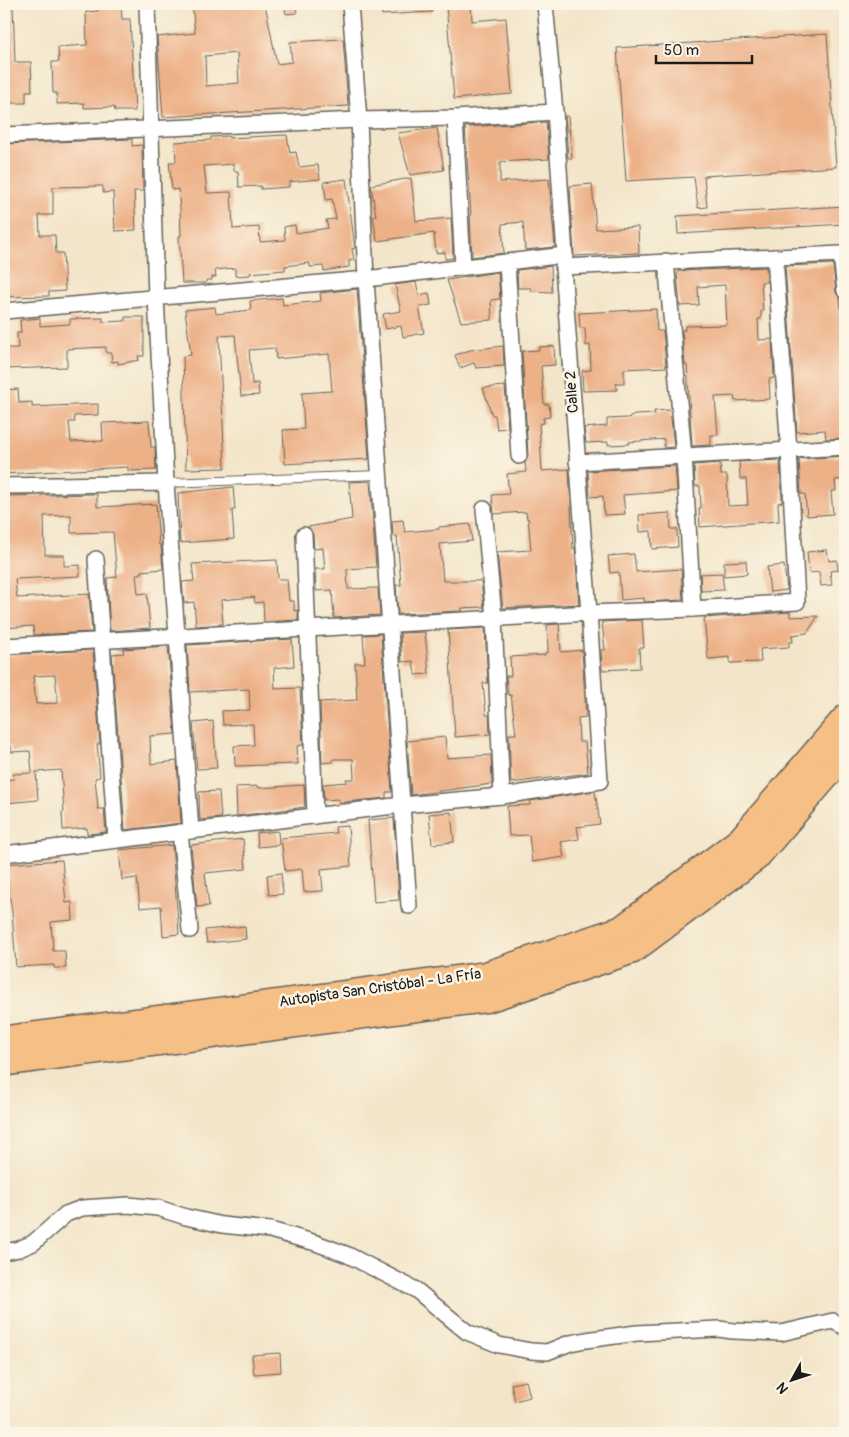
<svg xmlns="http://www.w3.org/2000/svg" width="849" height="1437" viewBox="0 0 849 1437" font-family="Pangolin,sans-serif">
	<rect width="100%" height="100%" fill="#fcf5e5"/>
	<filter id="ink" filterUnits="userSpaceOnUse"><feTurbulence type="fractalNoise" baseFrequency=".02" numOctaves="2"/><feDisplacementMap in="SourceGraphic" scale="10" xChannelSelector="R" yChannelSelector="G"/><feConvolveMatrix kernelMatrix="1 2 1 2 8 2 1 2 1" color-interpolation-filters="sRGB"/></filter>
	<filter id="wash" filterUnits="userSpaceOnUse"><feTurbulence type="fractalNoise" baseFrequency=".0096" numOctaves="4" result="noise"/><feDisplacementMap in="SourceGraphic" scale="20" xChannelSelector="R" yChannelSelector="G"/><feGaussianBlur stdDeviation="1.12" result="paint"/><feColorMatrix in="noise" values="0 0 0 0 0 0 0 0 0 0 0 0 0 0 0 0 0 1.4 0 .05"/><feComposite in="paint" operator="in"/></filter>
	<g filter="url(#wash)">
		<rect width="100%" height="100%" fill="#f3e5c9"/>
		<g id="blocks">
			<g fill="#edb188" fill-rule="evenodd">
				<path d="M4,4H13L15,62H31L32,91H26V103H4Z"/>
				<path d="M98,4H121L122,19H130L135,111H115L114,107L84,108V103L57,104V93H53L52,62H59L58,47L87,45L86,12L98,11Z"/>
				<path d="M192,4H265L277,64L292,62L290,42L343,39L348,106L163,117L157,37L195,33ZM237,53L239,83L206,86L205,56Z"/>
				<path d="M284,4H296L297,13L286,14Z"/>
				<path d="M381,4H432V12L382,15Z"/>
				<path d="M446,4H471L472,21L506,18L512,94L454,99Z"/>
				<path d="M827,34L836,167L704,176L707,207L698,208L694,177L626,181L617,48Z"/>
				<path d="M565,116H568L572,158H568Z"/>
				<path d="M546,122L549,159L500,162V182L549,179L555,247L525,250L523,222L502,224L504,253L472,257L470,216H471L465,127Z"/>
				<path d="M437,128L444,170L410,175L398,133Z"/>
				<path d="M287,135L290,153L296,152L299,167L318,165L320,179L289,182V187L261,189V186L239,187L238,171H234V164L204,166L207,193L231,192L233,229L259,227L260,242L285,240L284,227L295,225L296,233L328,228L326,220L336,219L332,199L326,200L324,182L346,179L355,248L352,249L354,260L349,261V267L324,271L323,266L310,267V263L285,266V270L250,273V275L235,276V268L215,270L216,277H212V280H206V283H182L179,236H181L180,208L178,189L172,190L169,162H176L175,142L211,140V137L229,136V138Z"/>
				<path d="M132,139V146L142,145L143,191H134L136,230L115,231L113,192L103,193V186L53,187V215H39L40,235H55L56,253H63L65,291L49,292V296L4,297V144Z"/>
				<path d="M411,178L416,221L451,218L453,258L445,259V252L436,253L434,233L377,241L373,216H376L371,185Z"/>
				<path d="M592,184L596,229L638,227L639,253L574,256L570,186Z"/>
				<path d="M845,206V224L678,234L677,216Z"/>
				<path d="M833,264L836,292L840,299L845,342V438L826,439L825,430L797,432L785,266Z"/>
				<path d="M551,266L552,292L531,291V288H518L517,270Z"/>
				<path d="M766,267L767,282H761L763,311H761V319H758L759,340L772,339L774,378L769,379L770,399L735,401L734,396L715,397L718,435H711V445L692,446L687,365H685L682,330H685V326L727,325L725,285L698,287L699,305L680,306L677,274L679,271Z"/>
				<path d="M498,272L500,299L491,300L492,320L461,322L447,280Z"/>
				<path d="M416,282L419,295L429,293L431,305L419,307L424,333L403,337L401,326L386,329L383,314L401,311L395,285Z"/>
				<path d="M357,289L369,459L285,464L283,430L304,429L302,393L332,391L329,354L276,359L275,348L249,350L252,384L258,383L259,395L241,396L235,335L219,336L225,468L186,469L183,356L191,355L185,310L215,307L216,314L251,310L250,301L282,298L283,305L321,301L320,293Z"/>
				<path d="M656,309L657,331H663L666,367L624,369V383H616L617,390L583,391L582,371L591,370L590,345L586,346L585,328H580L579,313Z"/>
				<path d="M125,317H144V356H138L139,360L118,364V361L112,362L111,353H106V347L67,349V367L4,369V348H18L17,333H21L20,320L40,318V326L70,324V319L103,318V322L125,321Z"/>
				<path d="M503,346L504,366L476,368L474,363L460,368L455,355L470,350Z"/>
				<path d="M554,346L555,365L541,366L544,404H549L550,417L543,418L544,423L539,424L542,471L569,469L573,548H575L579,604L503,608L497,552L531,550L528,518L527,519L526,512L494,514L492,495L509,494L507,474L526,472L525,463L528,455L522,351L539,350V347Z"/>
				<path d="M505,386L508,428L497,429L495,415H492L483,388Z"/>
				<path d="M18,389L19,403L32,402V407L98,404V415L74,416L75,422H69L71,442L103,441L102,423L149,421L151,447H155L156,470L128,471V467L4,474V390Z"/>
				<path d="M670,410L674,447L664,448V439L629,442V444L608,445V442L586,443L584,428L607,426V419L628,418L635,415L655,414L654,411Z"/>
				<path d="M845,456V479L835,480L836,491H831L833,514L807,516L805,494H801L799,459Z"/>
				<path d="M780,460L782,502L778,503L779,521L700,527L699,508H701L700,486H695L694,465L720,463L721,475H727L728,506L748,505L746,479H740L739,462Z"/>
				<path d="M675,466L677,491L623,495L625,514L604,515L603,496L590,497L588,471Z"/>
				<path d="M370,481L376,567L347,569L348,589L378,588L380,615L334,618L332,590L316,591L315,569H325L323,548L314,549L313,534L308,527L352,519L349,482Z"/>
				<path d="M233,487L235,510H232L234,539L180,543L178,493Z"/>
				<path d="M97,494V507L156,504L159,545H161L163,569L141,571V574H136L138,594L147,593L150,628L110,631L107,578L117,577L113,532L71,533V515L44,516L45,555H64V566L80,565V576L15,579L17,598L89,594L92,632L34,635L33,626L4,628V496Z"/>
				<path d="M670,513L671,529H677L678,547L652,549L651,531L640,532L639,515Z"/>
				<path d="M403,520L405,532L439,529V527L470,524L472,541L440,544L443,581H481L484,607L462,608V611L398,614L396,585H401L397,536H393L392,521Z"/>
				<path d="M827,550L829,561L837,560L838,570L830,571L832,585L821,586L819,572L809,573L807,552Z"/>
				<path d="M634,554L636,572L681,569L683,600L644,602V598L621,600L619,572L610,573L608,556Z"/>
				<path d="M277,560L278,579H287L289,601H294V611L298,610V620L264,622L263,602L255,603L254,597L221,600L223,624L196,626L194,602L184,603L182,582L194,581L192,564Z"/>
				<path d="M746,561L747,574L724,576V562Z"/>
				<path d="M784,565L787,590L770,592L767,567Z"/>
				<path d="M722,573L724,590L701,591L700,574Z"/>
				<path d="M790,612V617L818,616L807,633L792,635L793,642H789V647L760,649L761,662L730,663V657L708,659L704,618Z"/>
				<path d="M642,620L644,648H639L640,668L602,670L601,650H605L602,622Z"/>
				<path d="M559,624L561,652L582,650L586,717L578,718L579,742H585L588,773L511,783L509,734H516L511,695H508L506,676H511L510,657L545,655V653L548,652L547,625Z"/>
				<path d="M485,628L488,683H483L486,715H489L490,734L455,737L448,630Z"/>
				<path d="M425,632L429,674L415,675L413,661L402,662L400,633Z"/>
				<path d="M381,634L392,792H386V798L346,802L339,803V799L324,800L323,784L347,782L346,779H354L353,759H333V762L322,763L320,702L357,700L355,663H365L363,635Z"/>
				<path d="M292,639L294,666L274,668L275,689L300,688L303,745L297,746L298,764L235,766L234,746L254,745L253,724L223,725L222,711L250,710L249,689L190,692L187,645Z"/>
				<path d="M168,646L175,734L150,736L151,764L177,761L181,823L125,830L112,654L124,653L123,649Z"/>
				<path d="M93,650L100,744H97L100,777L95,778L98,809H104L106,832L87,834V828L63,830L62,812H64L61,770L36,772L38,800L6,803L4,780L14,779L13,774L32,773L30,751L11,752V746H4V655ZM55,675L58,703L36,704L33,676Z"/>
				<path d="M213,721L217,768L197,769L193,723Z"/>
				<path d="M445,737L447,758L491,755L492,784L411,795L407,741Z"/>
				<path d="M304,785L305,807L237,816L236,787L258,786V788Z"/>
				<path d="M219,791L221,818L200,820L199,792Z"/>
				<path d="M595,791L600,824L577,827L579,839L561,842L564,857L532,862L529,835L509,836L507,806L530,805V801Z"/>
				<path d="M451,812L454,842L432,844L429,814Z"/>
				<path d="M394,818L399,900L374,902L368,820Z"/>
				<path d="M348,826L351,866L321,869L323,891L304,892L302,869L285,871L281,838L336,833L335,827Z"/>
				<path d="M278,831L279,845L258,847L257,833Z"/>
				<path d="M243,839L246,869L205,873L209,906L197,907L191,845Z"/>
				<path d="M172,845L179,934L163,936L161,906L140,908L137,878L122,880L119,850Z"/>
				<path d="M62,860L66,903L72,902L73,920L51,922L53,951H65L66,968H54V965L16,967L12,912L5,864Z"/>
				<path d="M281,873L283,894L269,895L267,875Z"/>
				<path d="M245,926L246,939L207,943L205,930Z"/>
				<path d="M280,1353L281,1372L254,1374L252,1355Z"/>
				<path d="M526,1381L530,1397L515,1401L511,1384Z"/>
			</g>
		</g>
	</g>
	<g filter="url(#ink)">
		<use href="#blocks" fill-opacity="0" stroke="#676259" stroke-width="1"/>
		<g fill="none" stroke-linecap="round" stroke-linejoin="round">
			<defs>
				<path id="service" d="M166,483L379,475"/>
				<g id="minor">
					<path d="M147,4L156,298L166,483L191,831"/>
					<path d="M350,4L359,120L366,279L409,906"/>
					<path d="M455,118L463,267"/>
					<path d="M4,135L359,120L455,118L555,112"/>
					<path d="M666,261L684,456L693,609"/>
					<path d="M507,263L519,456"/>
					<path d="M563,267L841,254L845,291"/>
					<path d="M4,311L366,279L565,255"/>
					<path d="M577,462L845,447"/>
					<path d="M4,486L166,483"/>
					<path d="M484,509L494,618L502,796"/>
					<path d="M304,535L315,816"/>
					<path d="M96,559L116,840"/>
					<path d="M4,646L589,613L693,609L797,602L789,450L775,257"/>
					<path d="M180,832L190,930"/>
					<path d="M4,854L402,805L502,796L600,781L589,613L563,267L565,255L555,112L545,4"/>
					<path d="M4,1252L19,1249L33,1243L66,1214L82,1208L128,1205L158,1208L186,1217L222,1225L270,1230L316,1243L348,1255L416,1290L467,1332L499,1345L531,1351L547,1352L570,1343L586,1340L637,1333L719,1329L733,1331L781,1333L833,1321L845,1327"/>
				</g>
				<g id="trunk">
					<path d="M4,1039L484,975L621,929L740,840L845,718"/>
					<path d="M4,1063L489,999L632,951L756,858L845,755"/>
				</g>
			</defs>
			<use href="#service" stroke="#676259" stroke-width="10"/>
			<use href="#minor" stroke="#676259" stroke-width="18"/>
			<use href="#trunk" stroke="#676259" stroke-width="28"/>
			<use href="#service" stroke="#fff" stroke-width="8"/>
			<use href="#minor" stroke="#fff" stroke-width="15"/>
			<use href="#trunk" stroke="#f5bf86" stroke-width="25"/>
		</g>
	</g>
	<g text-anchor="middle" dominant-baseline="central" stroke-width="5" stroke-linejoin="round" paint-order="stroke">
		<g font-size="15" fill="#1c1c1c" stroke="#fcf5e5">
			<text transform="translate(572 392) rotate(-94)">Calle 2</text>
			<text transform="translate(380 988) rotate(-8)">Autopista San Cristóbal - La Fría</text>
		</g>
	</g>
	<rect width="849" height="1437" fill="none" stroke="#fcf5e5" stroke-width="20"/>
	<g transform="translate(792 1380) rotate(230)" stroke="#fcf5e5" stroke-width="4" paint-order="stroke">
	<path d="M0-4L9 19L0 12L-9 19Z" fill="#1c1c1c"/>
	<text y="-8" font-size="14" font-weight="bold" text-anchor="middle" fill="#1c1c1c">N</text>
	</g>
	<path d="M656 55v8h96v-8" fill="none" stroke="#1c1c1c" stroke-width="2.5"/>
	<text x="664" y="55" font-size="15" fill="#1c1c1c" stroke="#fcf5e5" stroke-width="4" paint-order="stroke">50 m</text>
</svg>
